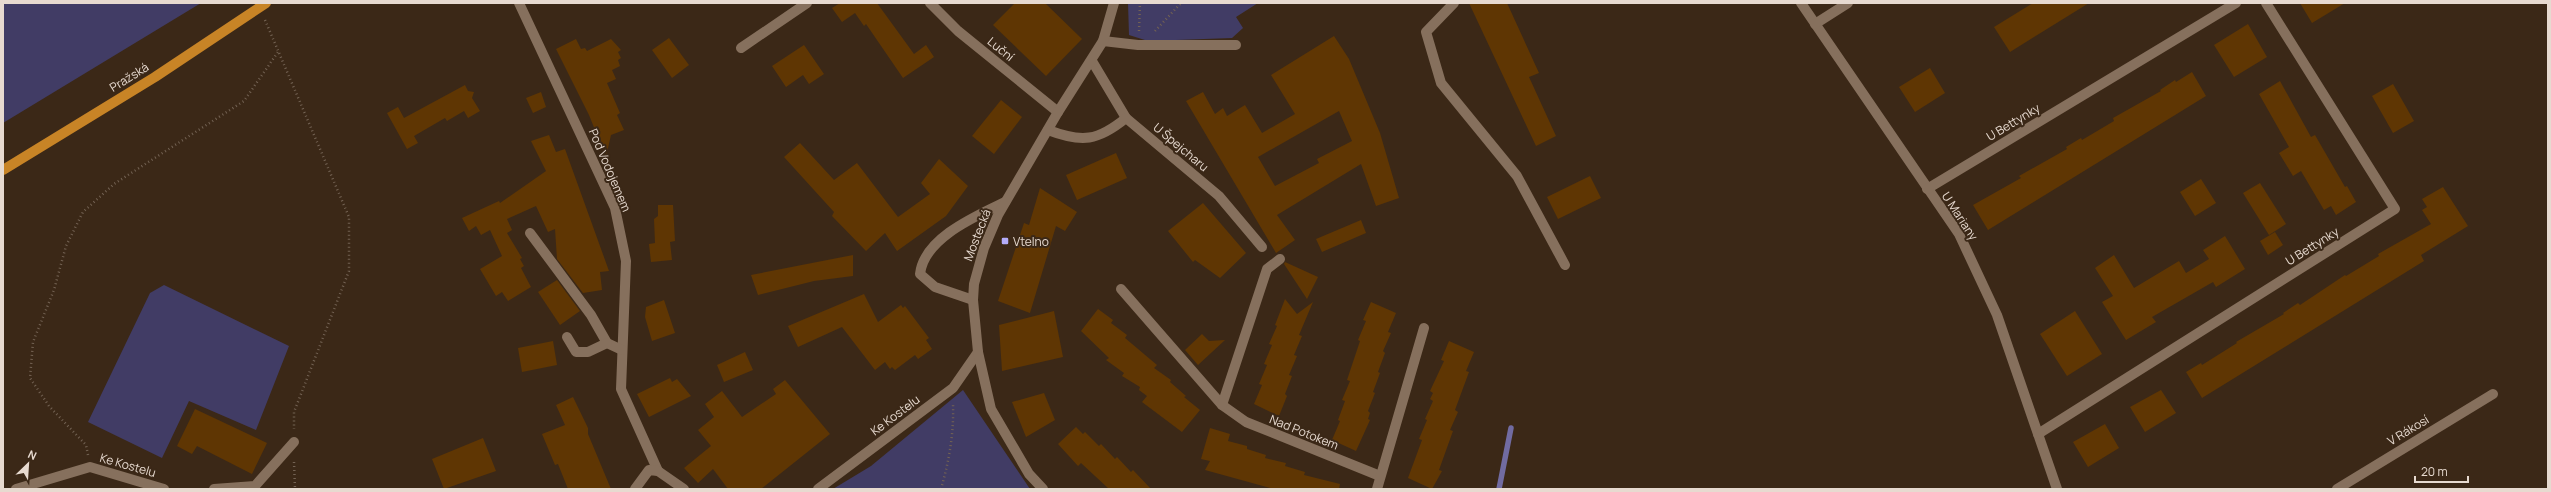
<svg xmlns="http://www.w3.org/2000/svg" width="2551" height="492" viewBox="0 0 2551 492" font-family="Manrope,sans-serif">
	<rect width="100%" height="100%" fill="#3b2817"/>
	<g fill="#413c65">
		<path d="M3,3H201L3,123Z"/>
		<path d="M1128,3H1258L1236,17L1243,28L1232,38L1148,41L1129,35Z"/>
		<path d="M164,285L289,346L256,430L189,401L162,458L88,422L150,293Z"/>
		<path d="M963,390L1030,489H833L871,466Z"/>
	</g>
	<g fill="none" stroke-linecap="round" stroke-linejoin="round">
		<path stroke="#716ba1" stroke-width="5.5" d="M1499,489L1511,428"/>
	</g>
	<g fill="#5f3603" fill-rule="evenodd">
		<path d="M840,3H877L914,54L926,45L934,57L903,78L866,24L864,26L855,13L842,22L832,8Z"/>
		<path d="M1015,3H1045L1082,39L1046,76L993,25Z"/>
		<path d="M1469,3H1507L1539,73L1529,77L1556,136L1536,146Z"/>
		<path d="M2033,3H2089L2010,52L1994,27Z"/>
		<path d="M2300,3H2345L2312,23Z"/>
		<path d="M2248,24L2267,57L2234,77L2214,45Z"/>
		<path d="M1334,36L1349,59L1380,133L1399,198L1376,206L1361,164L1277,215L1295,240L1276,253L1186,101L1203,92L1215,114L1223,108L1227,116L1245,105L1262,133L1295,114L1271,75ZM1339,111L1352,141L1317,159L1319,163L1275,186L1258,157Z"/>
		<path d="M669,38L689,65L672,78L652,50Z"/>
		<path d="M576,39L581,49L585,48L587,51L611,39L621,50L618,52L621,58L618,60L620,66L612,70L616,79L607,83L620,113L617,115L624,130L611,135L606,157L589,115L556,49Z"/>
		<path d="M804,45L824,74L809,84L803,75L786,87L772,66Z"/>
		<path d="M1930,68L1945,93L1915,112L1899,87Z"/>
		<path d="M2192,72L2206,96L1988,230L1973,205L2021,178L2019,176L2067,149L2066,147L2081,138L2082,140L2114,121L2113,118L2161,91L2160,90L2175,80L2176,82Z"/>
		<path d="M2280,81L2311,137L2315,135L2345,187L2347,186L2356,202L2336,215L2331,206L2324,210L2301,171L2293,176L2279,153L2289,147L2259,94Z"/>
		<path d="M2393,84L2414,121L2393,133L2372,96Z"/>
		<path d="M465,85L468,91L474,92L472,98L480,111L468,118L464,111L447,121L445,118L414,136L418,143L407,149L387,113L398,107L404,118Z"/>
		<path d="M541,92L546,107L533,113L526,98Z"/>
		<path d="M1001,100L1022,117L994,154L972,136Z"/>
		<path d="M549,135L556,152L565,149L609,271L600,272L602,290L583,293L557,259L555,229L548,232L536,206L507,219L512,230L507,233L522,258L520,259L524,266L521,268L531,287L508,301L502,292L496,296L480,269L502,256L490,230L481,235L476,226L469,231L462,218L499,201L500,203L546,171L531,141Z"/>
		<path d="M800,143L834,180L857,163L898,217L930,194L921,183L939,159L968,186L946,216L897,251L885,233L866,251L832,216L834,212L784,157Z"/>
		<path d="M1116,153L1127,178L1077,200L1066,175Z"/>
		<path d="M1590,176L1601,198L1558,219L1547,197Z"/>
		<path d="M2201,179L2216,203L2195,216L2180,192Z"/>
		<path d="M2260,183L2286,224L2269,235L2243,193Z"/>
		<path d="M2443,187L2468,226L2421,255L2424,261L2202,398L2186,372L2201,363L2202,365L2237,343L2236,342L2284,314L2283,313L2298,303L2300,305L2345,275L2346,276L2379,256L2378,254L2431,224L2422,210L2427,207L2422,199Z"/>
		<path d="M1040,188L1077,212L1065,231L1056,226L1030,313L998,301L1024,223L1029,225Z"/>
		<path d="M1203,203L1246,253L1220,278L1195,260L1193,262L1168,231Z"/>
		<path d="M658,205H673L675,241L670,242L672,260L651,262L649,244L655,243L654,219L658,216Z"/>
		<path d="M1361,220L1366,233L1322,252L1316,239Z"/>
		<path d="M2275,232L2283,245L2268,255L2260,241Z"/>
		<path d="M2225,236L2245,269L2216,287L2213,282L2152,317L2156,322L2126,340L2102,302L2113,296L2095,268L2114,255L2134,288L2179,261L2186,273L2209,259L2203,250Z"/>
		<path d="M853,255V276L814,281L758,295L751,275Z"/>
		<path d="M1285,262L1318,277L1307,299L1284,264Z"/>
		<path d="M557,280L580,311L560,325L538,292Z"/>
		<path d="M864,294L878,322L901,305L903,308L905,306L929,338L926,340L932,349L918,359L915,355L895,370L892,367L890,369L885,362L875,370L842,327L798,347L788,326Z"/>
		<path d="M1285,299L1297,314L1313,302L1299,335L1302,336L1294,355L1297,356L1289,375L1292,376L1285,394L1287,396L1279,416L1254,404L1262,385L1259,384L1267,365L1264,364L1272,345L1269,344L1277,326L1275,325Z"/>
		<path d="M664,300L675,333L652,341L645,317L646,307Z"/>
		<path d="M1371,302L1396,313L1388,332L1391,333L1383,351L1385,353L1378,372L1380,373L1373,392L1375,393L1368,411L1370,413L1368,419L1370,420L1356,451L1332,440L1340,421L1338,420L1345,401L1342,400L1350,381L1347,380L1360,341L1358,340L1366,321L1363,320Z"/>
		<path d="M1098,309L1113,320L1111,323L1127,335L1125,338L1157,365L1154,368L1171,380L1170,382L1186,396L1184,397L1200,410L1182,432L1142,402L1147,396L1139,390L1140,387L1122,376L1124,373L1106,360L1109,358L1081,331Z"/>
		<path d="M1054,311L1063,357L1002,371L999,325Z"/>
		<path d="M2075,311L2102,354L2067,376L2040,334Z"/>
		<path d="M1202,334L1209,341L1225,340L1198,365L1185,350Z"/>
		<path d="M553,341L557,365L522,372L518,348Z"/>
		<path d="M1449,341L1474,352L1466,371L1469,372L1455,410L1458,412L1450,430L1453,431L1439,470L1442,471L1432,489L1408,478L1422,440L1419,439L1427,420L1425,419L1433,401L1430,399L1433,393L1430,391L1444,361L1441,360Z"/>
		<path d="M745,352L753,370L724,382L717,365Z"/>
		<path d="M670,378L672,382L677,379L691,396L649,417L637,394Z"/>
		<path d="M785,380L830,434L761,489H728L713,469L698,483L684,468L711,446L698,430L714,417L705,404L722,391L742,417L776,394L773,389Z"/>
		<path d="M2161,390L2176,413L2145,432L2130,407Z"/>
		<path d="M1044,393L1055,420L1026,437L1012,402Z"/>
		<path d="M573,397L588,428V434L611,489H568L558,464L555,465L542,434L565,425L556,405Z"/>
		<path d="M195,409L267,443L252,474L197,446L192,454L177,446Z"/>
		<path d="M2105,424L2119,448L2088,467L2073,442Z"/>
		<path d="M1076,427L1083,434L1085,432L1099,446L1101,444L1115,459L1117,457L1131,472L1133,470L1151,489H1109L1081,463L1078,466L1058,444Z"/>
		<path d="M1210,428L1230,434L1228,441L1247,446V449L1266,455L1265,458L1286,463L1285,466L1305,472L1304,475L1340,484L1339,489H1274L1205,470L1210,461L1201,459Z"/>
		<path d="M483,438L496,471L444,489L432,459Z"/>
	</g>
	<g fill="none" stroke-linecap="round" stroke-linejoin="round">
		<g stroke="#736253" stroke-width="2.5" stroke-dasharray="1 3" stroke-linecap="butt">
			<path d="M265,20L349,217V271L294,412V429"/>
			<path d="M1139,31L1140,3"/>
			<path d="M1155,31L1181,3"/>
			<path d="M88,455L86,445L49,406L30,378L33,342L54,290L66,246L83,212L114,184L244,101L278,52"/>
			<path d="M294,462L295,489"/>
			<path d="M941,489C949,461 954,434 953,404"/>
		</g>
		<g stroke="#86705d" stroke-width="10">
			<path d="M519,3L615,208L626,261L621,389L658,471"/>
			<path d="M930,3L958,31L1058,112"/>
			<path d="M1454,3L1426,32L1441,83L1517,176L1565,265"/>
			<path d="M1801,3L1959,234L1997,315L2057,489"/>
			<path d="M1815,24L1848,3"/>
			<path d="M1103,41L1138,45H1236"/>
			<path d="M741,48L807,3"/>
			<path d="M1092,61L1126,118L1219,196L1262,247"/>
			<path d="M1048,130C1082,143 1098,141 1126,118"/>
			<path d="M1927,189L2236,3"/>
			<path d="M530,233L591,315L607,343L622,350"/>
			<path d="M1121,289L1222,405L1246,422L1380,476"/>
			<path d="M973,300L935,287L920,274C924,238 976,216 1005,202"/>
			<path d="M567,337L576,352H588L607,343"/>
			<path d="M1222,405L1267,269L1280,259"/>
			<path d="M2038,434L2395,209L2266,3"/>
			<path d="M16,489L90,467L164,489"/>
			<path d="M214,489L255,486L294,442"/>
			<path d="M635,489L649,470L658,471L684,489"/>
			<path d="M818,489L953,388L978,352"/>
			<path d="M1043,489L1029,474L991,409L978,352L973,300L974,284L984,248L998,215L1058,112L1103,41L1114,3"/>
			<path d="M1377,489L1424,328"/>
			<path d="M2337,489L2493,394"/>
		</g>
		<path stroke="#c88426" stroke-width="10" d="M3,170L155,77L266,3"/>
	</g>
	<rect fill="#b4acf9" stroke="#3b2817" stroke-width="1.5" x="1001" y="237" width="8" height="8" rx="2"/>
	<g text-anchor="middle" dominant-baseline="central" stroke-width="4" stroke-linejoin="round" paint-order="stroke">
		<g font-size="12" fill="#e7dad0" stroke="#3b2817">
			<text transform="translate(1001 49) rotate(39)">Luční</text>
			<text transform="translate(129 77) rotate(-32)">Pražská</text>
			<text transform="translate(2013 122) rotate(-31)">U Bettynky</text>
			<text transform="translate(1181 147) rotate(40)">U Špejcharu</text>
			<text transform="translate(610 170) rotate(67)">Pod Vodojemem</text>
			<text transform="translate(1960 216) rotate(57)">U Mariany</text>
			<text transform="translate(977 235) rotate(-69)">Mostecká</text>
			<text transform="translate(2312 246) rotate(-32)">U Bettynky</text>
			<text transform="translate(895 415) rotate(-37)">Ke Kostelu</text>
			<text transform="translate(2408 430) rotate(-31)">V Rákosí</text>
			<text transform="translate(1304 432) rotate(22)">Nad Potokem</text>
			<text transform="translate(128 465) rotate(16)">Ke Kostelu</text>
		</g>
		<g font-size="12" fill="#e7dad0" stroke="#3b2817" text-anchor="start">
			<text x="1013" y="241">Vtelno</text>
		</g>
	</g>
	<rect width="2551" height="492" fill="none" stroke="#e7dad0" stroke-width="8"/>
	<g transform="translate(28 464) rotate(25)" stroke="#3b2817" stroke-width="3" paint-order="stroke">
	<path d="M0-3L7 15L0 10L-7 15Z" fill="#e7dad0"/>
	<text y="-6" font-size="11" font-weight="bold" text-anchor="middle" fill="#e7dad0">N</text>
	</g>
	<path d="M2415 476v6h53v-6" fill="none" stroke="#e7dad0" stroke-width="2"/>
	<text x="2421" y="476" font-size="12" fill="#e7dad0" stroke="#3b2817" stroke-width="3" paint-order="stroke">20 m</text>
</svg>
